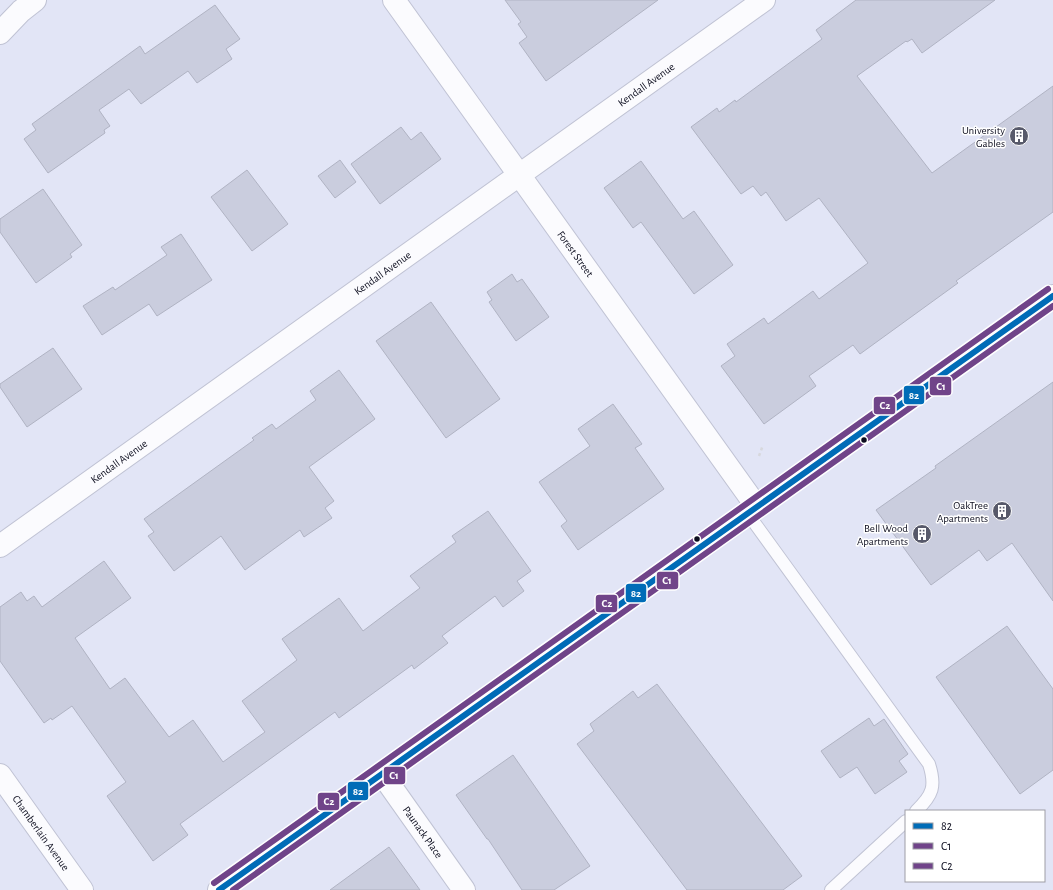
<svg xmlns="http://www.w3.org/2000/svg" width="1053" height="890" viewBox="0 0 1053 890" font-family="'Alegreya Sans',sans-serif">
	<rect width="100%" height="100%" fill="#e2e5f6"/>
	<g fill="#cacdde" stroke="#b0b3c3">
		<path d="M505,0H658L546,81L519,43L527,37L518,24L521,22Z"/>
		<path d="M856,0H995L922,53L912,39L907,42L906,41L857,76L932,173L1053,86V212L956,281L958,283L860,354L853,345L809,376L816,386L764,424L721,366L735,356L727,344L764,318L768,324L813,291L819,299L868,263L819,198L786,221L766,192L761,196L753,186L741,194L691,127L717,108L719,112L735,100L736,102L822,39L816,30Z"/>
		<path d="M215,5L240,39L226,49L232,59L197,83L188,71L141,104L129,89L99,110L110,126L104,130L105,133L48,173L24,139L36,130L32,124L140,46L145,54Z"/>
		<path d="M401,127L411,140L421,132L441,159L380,204L351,164Z"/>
		<path d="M340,160L356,182L335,198L318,176Z"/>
		<path d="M641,161L683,219L694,211L733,265L694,294L641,222L633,228L604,188Z"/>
		<path d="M247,170L288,224L252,251L211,197Z"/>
		<path d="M43,189L82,245L70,254L72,257L36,283L0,232V219Z"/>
		<path d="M181,234L212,280L157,316L149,304L102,335L83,306L113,287L115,290L167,255L161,247Z"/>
		<path d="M512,274L517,282L522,279L549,317L516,341L489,302L492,300L487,292Z"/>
		<path d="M431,302L500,399L446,438L376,341Z"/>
		<path d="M53,348L82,389L27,427L0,387V384Z"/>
		<path d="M339,370L375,419L309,467L334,501L325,508L332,518L304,537L300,530L245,570L221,536L174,571L148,536L154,532L144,519L254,440L252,438L272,424L276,429L316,400L310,391Z"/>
		<path d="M1053,382V601L1012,543L987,561L979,550L931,585L876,510L936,468L935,466Z"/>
		<path d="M613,404L642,444L635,448L664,489L578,550L561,526L567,521L539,482L590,446L578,429Z"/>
		<path d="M488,511L531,571L517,581L524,591L503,607L495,596L442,636L448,643L414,669L412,665L339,718L335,712L180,824L188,835L153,861L107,796L126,782L72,706L52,720L51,718L44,723L0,661V607L21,592L27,601L34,596L42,607L104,561L131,598L75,638L110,689L125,678L169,737L193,720L223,762L265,732L242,701L297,660L282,639L339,598L363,631L420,588L410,576L456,542L452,536Z"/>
		<path d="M1007,626L1053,689V770L1020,794L936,677Z"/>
		<path d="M657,684L802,876L783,890H687L577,744L594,731L590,724L633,691L638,698Z"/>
		<path d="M869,718L874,726L884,719L908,754L899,761L907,772L875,794L857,767L840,778L821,751Z"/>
		<path d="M513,755L590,866L554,890H522L488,839H487L456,795Z"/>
		<path d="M389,847L420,890H330Z"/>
	</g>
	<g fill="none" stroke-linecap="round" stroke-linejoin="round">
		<defs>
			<g id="lane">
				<path d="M748,514L929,764C936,786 933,795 916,811"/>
				<path d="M831,890L906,821"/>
			</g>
			<g id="street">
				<path id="s1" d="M394,0L757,507"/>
				<path d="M0,33L21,11L35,0"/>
				<path id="s2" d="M0,546L764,0"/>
				<path id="s3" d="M382,774L464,890"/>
				<path id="s4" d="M0,775L82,890"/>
			</g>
			<path id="secondary" d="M219,890L1053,296"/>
		</defs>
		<use href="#lane" stroke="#c0c3d4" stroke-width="14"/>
		<use href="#street" stroke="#c0c3d4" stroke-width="24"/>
		<use href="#secondary" stroke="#c0c3d4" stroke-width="24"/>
		<path stroke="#d7d8dd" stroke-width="2.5" stroke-dasharray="3 3" stroke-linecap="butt" d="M759,456L763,445"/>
		<use href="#lane" stroke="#fbfbfe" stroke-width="12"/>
		<use href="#street" stroke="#fbfbfe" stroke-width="22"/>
		<use href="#secondary" stroke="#fbfbfe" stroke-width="22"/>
		<defs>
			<path id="bus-1" d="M219,890L1053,296"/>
			<path id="bus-2" d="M233,890L1053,306"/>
			<path id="bus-3" d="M214,883L1048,289"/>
		</defs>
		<use href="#bus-1" stroke="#fff" stroke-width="9"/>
		<use href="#bus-2" stroke="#fff" stroke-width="9"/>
		<use href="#bus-3" stroke="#fff" stroke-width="9"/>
		<use href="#bus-1" stroke="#006cb7" stroke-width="6"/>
		<use href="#bus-2" stroke="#704489" stroke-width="6"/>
		<use href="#bus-3" stroke="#704489" stroke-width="6"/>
	</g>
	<defs>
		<symbol id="building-disc" viewBox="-11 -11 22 22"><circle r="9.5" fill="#57596a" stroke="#fff"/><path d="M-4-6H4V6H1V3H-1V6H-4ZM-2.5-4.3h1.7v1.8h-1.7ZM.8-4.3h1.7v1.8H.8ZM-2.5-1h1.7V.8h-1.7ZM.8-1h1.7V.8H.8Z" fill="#fff"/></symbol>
	</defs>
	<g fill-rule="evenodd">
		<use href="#building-disc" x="1008" y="125" width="22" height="22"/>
		<use href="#building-disc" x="991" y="500" width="22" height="22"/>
		<use href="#building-disc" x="911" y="523" width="22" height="22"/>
	</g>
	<g fill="#0c0d1e" stroke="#fff" stroke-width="1.5">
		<circle cx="864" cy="440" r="3.5"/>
		<circle cx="697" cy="539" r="3.5"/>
	</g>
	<g text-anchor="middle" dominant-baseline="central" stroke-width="3" stroke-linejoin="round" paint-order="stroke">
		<g font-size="11" fill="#0c0d1e" stroke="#fff">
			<text stroke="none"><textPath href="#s2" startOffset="794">Kendall Avenue</textPath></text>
			<text stroke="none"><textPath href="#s1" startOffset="312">Forest Street</textPath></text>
			<text stroke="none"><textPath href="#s2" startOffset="470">Kendall Avenue</textPath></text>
			<text stroke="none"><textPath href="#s2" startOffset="146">Kendall Avenue</textPath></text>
			<text stroke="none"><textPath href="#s3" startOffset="71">Paunack Place</textPath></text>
			<text stroke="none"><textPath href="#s4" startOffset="71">Chamberlain Avenue</textPath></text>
		</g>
		<g font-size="11" fill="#0c0d1e" stroke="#fff" text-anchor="end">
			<text x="1005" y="130">University<tspan x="1005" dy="13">Gables</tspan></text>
			<text x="988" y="505">OakTree<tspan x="988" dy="13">Apartments</tspan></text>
			<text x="908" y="528">Bell Wood<tspan x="908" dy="13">Apartments</tspan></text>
		</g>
	</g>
	<g stroke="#fff" stroke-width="1.5">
		<rect x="929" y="376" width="23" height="20" rx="4" fill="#704489"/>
		<rect x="903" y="385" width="22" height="20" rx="4" fill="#006cb7"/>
		<rect x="873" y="396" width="23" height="19" rx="4" fill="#704489"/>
		<rect x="656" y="571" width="23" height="19" rx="4" fill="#704489"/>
		<rect x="625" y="583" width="22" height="20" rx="4" fill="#006cb7"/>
		<rect x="595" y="594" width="23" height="19" rx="4" fill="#704489"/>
		<rect x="383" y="766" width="23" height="19" rx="4" fill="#704489"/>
		<rect x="347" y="781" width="22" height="20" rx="4" fill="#006cb7"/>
		<rect x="317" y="792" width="23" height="19" rx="4" fill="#704489"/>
	</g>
	<g font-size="11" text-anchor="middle" font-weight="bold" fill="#fff">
		<text x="941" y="390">C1</text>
		<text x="914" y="399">82</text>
		<text x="885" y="409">C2</text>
		<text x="667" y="584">C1</text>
		<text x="636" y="597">82</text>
		<text x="607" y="607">C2</text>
		<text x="394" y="779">C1</text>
		<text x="358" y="795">82</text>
		<text x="329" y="805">C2</text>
	</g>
	<rect x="905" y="810" width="140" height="72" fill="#ffffff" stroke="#9e9ea5"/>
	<rect x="913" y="823" width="20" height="6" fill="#006cb7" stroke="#9e9ea5"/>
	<text x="941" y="830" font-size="12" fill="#0c0d1e">82</text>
	<rect x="913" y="843" width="20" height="6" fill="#704489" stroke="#9e9ea5"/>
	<text x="941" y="850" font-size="12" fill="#0c0d1e">C1</text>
	<rect x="913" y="863" width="20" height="6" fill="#704489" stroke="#9e9ea5"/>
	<text x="941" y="870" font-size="12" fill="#0c0d1e">C2</text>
</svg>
